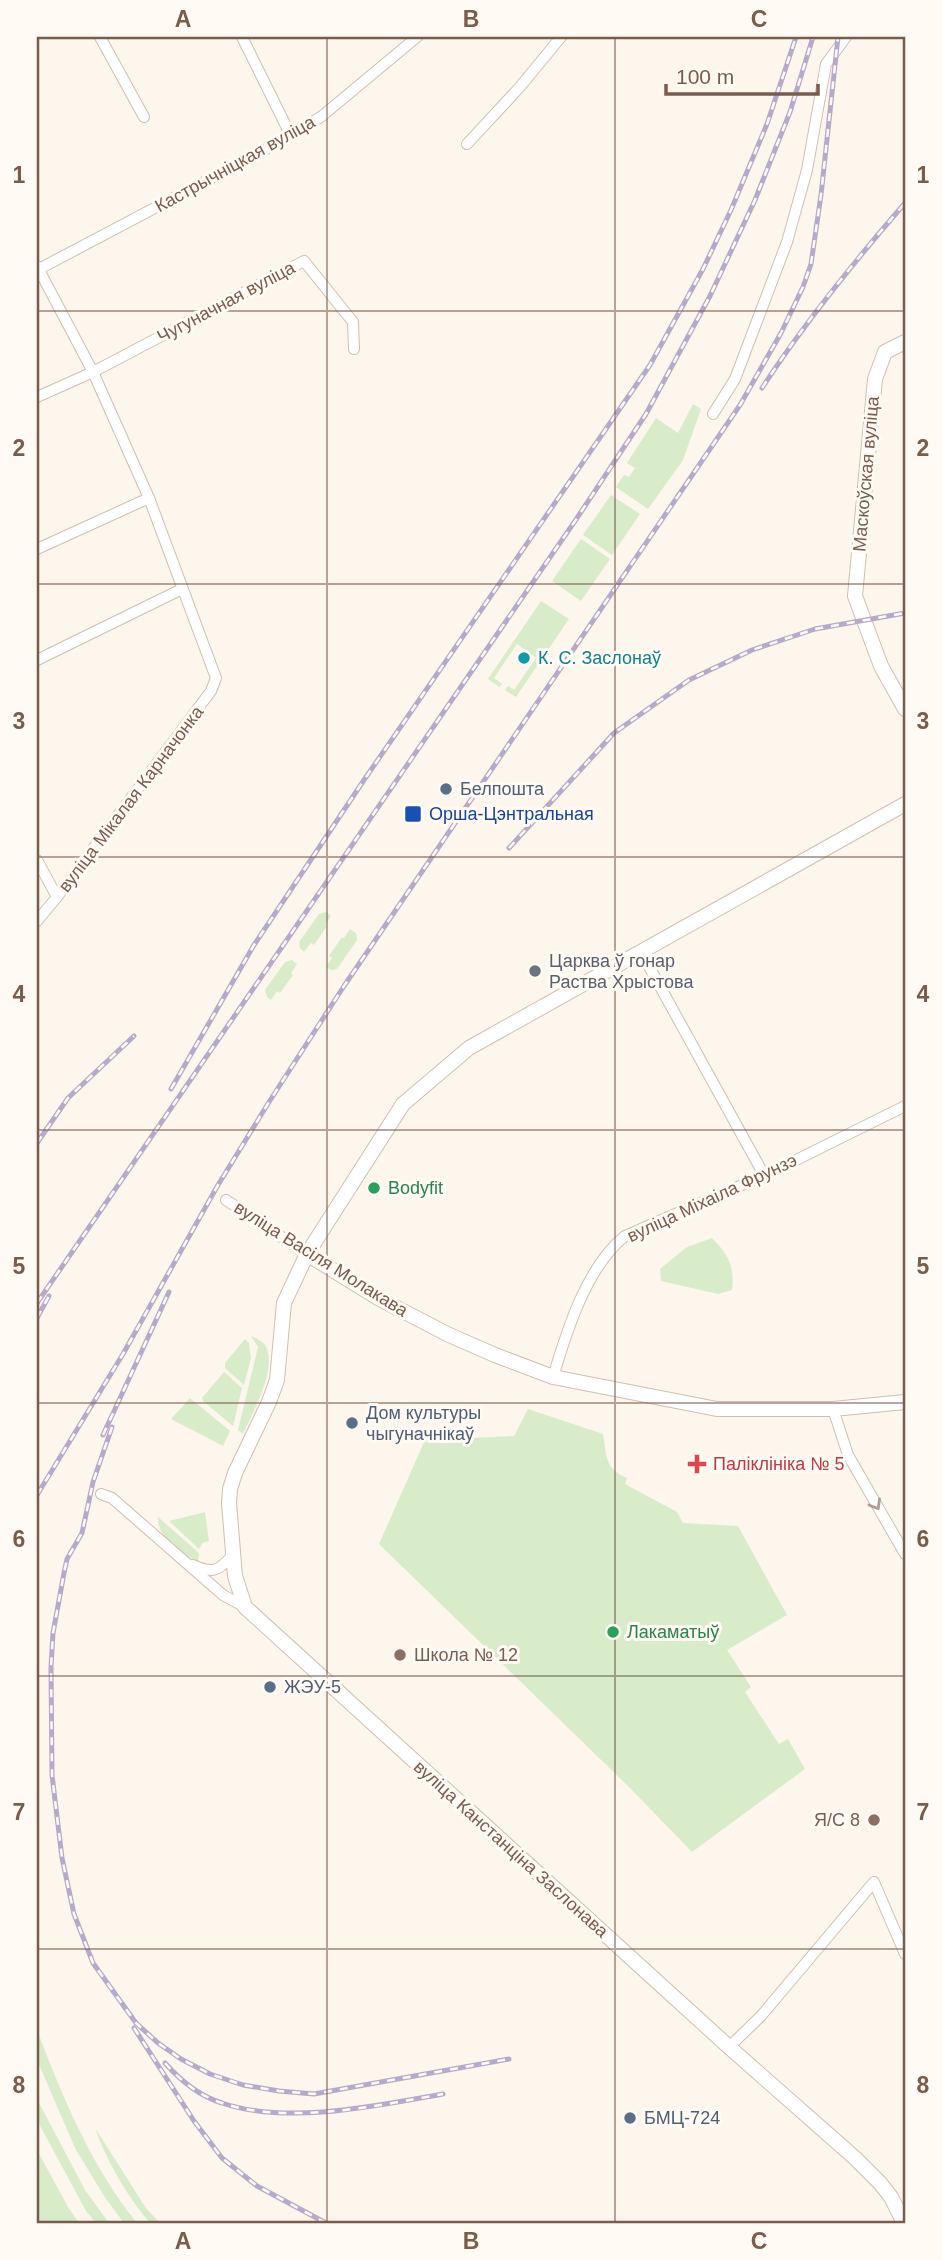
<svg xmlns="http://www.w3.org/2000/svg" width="942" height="2260" viewBox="0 0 942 2260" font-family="Helvetica,sans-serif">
	<rect width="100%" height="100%" fill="#fdf6ec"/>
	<g fill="#d8ecc9">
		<path d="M693,404L701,409L683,460L648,509L616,487L624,475L629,477L635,468L627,463L656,418L678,433Z"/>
		<path d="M611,495L640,514L612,555L583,535Z"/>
		<path d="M581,539L610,559L581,601L552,581Z"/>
		<path d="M541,601L569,619L516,697L505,690L508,686L514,690L536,658L517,644L494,678L502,684L499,687L488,679Z"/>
		<path d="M326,912L331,916L325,925L327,926L314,945L311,943L304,952L300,948L299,942L319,914Z"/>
		<path d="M350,929L356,933L357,940L337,969L331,970L326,967L332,958L329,956L342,937L344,938Z"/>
		<path d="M292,960L297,964L291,973L293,975L280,993L277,991L271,1000L267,997L265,990L285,962Z"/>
		<path d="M712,1238C728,1254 735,1267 732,1290L718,1294L661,1281L660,1269L687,1247Z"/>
		<path d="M251,1336C256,1338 262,1341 265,1345C279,1366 252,1414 243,1434L238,1430L258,1347Z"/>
		<path d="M245,1339L249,1343L251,1358L244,1385L225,1368V1363Z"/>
		<path d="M224,1372L242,1388L233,1426L203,1401L202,1398Z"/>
		<path d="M190,1398L230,1431L223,1446L171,1419Z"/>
		<path d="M528,1409L603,1434C607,1456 604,1468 627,1478L625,1484L677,1512L683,1523L738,1526L787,1615L727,1650L751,1687L745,1692L779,1744L788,1739L805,1769L692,1852L629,1787L379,1544L425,1440L514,1436Z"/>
		<path d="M205,1512L209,1541L202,1543L199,1549L169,1521Z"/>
		<path d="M158,1517L199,1553L198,1561C181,1556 157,1537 158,1517Z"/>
		<path d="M37,2030C63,2098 91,2166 137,2223H124L106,2199L76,2150L37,2060Z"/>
		<path d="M37,2099L85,2190L109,2223H96L86,2211L37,2120Z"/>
		<path d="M95,2128L146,2208L160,2223H150C127,2196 107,2162 95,2128Z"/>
		<path d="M37,2150L68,2207L79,2223H37Z"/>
	</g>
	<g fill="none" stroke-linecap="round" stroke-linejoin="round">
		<defs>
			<g id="minor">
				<path d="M100,37L144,117"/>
				<path d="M242,37L291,136"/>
				<path d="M467,144L519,88L561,37"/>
				<path d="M37,266L93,372L149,498L216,678L211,691L57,897L37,921"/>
				<path d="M39,269L291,136L322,116L417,37"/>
				<path d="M37,397L93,372L304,261L353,322L354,349"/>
				<path d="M713,414L735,379L787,242L807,170L826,64L846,37"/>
				<path d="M37,549L149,498"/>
				<path d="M37,660L182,589"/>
				<path d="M37,860L57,897"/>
				<path d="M641,952L764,1175"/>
				<path d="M226,1200L307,1254"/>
				<path d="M553,1377C567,1330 587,1266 625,1236L774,1171L905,1106"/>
				<path d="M833,1409L848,1455L905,1554"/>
				<path d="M101,1494L112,1498L223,1595L245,1607"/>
				<path d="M193,1565C213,1574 218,1571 232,1556"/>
				<path d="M729,2047L761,2016L874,1882L905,1954"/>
			</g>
			<g id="tertiary">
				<path d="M905,342L885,352L875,379L855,596L881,666L905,709"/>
				<path d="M307,1254L378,1298L447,1334L495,1355L553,1377L717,1409H833L905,1402"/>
				<path d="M904,2223L891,2197L880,2183L855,2158L729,2047L245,1607L235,1576L229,1503L230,1489L235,1473L269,1402L277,1380L284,1303L307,1254L403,1104L469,1048L905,804"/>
			</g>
		</defs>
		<use href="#minor" stroke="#d1beb0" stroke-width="12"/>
		<use href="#tertiary" stroke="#d1beb0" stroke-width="16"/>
		<use href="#minor" stroke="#fff" stroke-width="10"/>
		<use href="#tertiary" stroke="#fff" stroke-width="14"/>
		<defs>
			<g id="rail">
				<path d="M762,388C805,322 854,262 905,203"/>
				<path d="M509,848L614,733L689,680L752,650L815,629L905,613"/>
				<path d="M171,1089L254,945L364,780L650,365L703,269L731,210L767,124L796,37"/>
				<path d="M37,1143L68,1098L134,1036"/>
				<path d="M37,1303L575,521L646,414L710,296L755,200L790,112L813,37"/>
				<path d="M37,1318L49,1296"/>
				<path d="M112,1427L93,1482L82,1533L67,1559L64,1573L53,1633L51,1667L52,1775L62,1858L74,1914L93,1963L136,2023L158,2043L181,2059L210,2074L243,2085L279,2091L314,2094L509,2059"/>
				<path d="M103,1435L169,1292"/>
				<path d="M37,1495L123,1354L218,1185L269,1102L344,986L740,405L781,333L803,287L811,264L821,195L838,37"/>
				<path d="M134,2028L194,2121L222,2158L257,2186L326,2223"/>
				<path d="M165,2063C180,2080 199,2096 222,2103C287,2125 376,2106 443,2094"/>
			</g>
		</defs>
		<use href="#rail" stroke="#b9a8c9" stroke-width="5"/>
		<use href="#rail" stroke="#fffaf3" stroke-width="2.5" stroke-dasharray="8" stroke-linecap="butt"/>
	</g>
	<defs><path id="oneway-chevron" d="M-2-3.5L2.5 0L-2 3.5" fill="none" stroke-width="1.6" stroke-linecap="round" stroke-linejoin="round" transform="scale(1.75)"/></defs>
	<use stroke="#af9d94" href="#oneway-chevron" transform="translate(876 1505) rotate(60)"/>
	<path fill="none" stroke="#7a5c4d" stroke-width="2" stroke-opacity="0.55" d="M327,37V2223M615,37V2223M37,311H905M37,584H905M37,857H905M37,1130H905M37,1403H905M37,1676H905M37,1949H905"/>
	<circle fill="#0f9aa8" stroke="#fffaf3" stroke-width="2.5" cx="524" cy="658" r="7"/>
	<g fill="#5c6f8a" stroke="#fffaf3" stroke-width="2.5">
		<circle cx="446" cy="789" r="7"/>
		<circle cx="352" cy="1423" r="7"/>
		<circle cx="270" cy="1687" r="7"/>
		<circle cx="630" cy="2118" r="7"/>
	</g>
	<rect fill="#1a4fb4" stroke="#fffaf3" stroke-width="2.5" x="404" y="805" width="18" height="18" rx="3.5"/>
	<circle fill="#6b7280" stroke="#fffaf3" stroke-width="2.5" cx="535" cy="971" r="7"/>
	<g fill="#2e9e5b" stroke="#fffaf3" stroke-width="2.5">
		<circle cx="374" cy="1188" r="7"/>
		<circle cx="613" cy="1632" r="7"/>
	</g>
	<path fill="#e0444e" stroke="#fffaf3" stroke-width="2.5" d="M693.5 1453.5h7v7h7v7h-7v7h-7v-7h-7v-7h7z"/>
	<g fill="#8d6e63" stroke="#fffaf3" stroke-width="2.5">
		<circle cx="400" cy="1655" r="7"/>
		<circle cx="874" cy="1820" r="7"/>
	</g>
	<g text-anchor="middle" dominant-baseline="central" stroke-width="6" stroke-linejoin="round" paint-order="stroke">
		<g font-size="18" fill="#7a5c4d" stroke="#fffaf3">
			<text transform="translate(235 164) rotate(-29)">Кастрычніцкая вуліца</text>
			<text transform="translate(226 302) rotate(-28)">Чугуначная вуліца</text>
			<text transform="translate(866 474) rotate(-85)">Маскоўская вуліца</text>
			<text transform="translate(131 799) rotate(-53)">вуліца Мікалая Карначонка</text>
			<text transform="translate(712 1198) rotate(-25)">вуліца Міхаіла Фрунзэ</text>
			<text transform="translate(321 1259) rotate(32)">вуліца Васіля Молакава</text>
			<text transform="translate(511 1849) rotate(42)">вуліца Канстанціна Заслонава</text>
		</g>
		<g font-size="18" fill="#0d838f" stroke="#fffaf3" text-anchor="start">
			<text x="538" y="658">К. С. Заслонаў</text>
		</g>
		<g font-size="18" fill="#4e5e75" stroke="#fffaf3" text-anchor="start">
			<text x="460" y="789">Белпошта</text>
			<text x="366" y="1413">Дом культуры<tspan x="366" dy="21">чыгуначнікаў</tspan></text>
			<text x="284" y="1687">ЖЭУ-5</text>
			<text x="644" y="2118">БМЦ-724</text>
		</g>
		<g font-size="18" fill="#164399" stroke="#fffaf3" text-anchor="start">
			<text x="429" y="814">Орша-Цэнтральная</text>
		</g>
		<g font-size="18" fill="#5b616d" stroke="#fffaf3" text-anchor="start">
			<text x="549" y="961">Царква ў гонар<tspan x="549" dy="21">Раства Хрыстова</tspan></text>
		</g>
		<g font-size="18" fill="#27864d" stroke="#fffaf3" text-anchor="start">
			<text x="388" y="1188">Bodyfit</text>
			<text x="627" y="1632">Лакаматыў</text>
		</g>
		<g font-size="18" fill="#be3a42" stroke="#fffaf3" text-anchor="start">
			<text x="713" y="1464">Паліклініка № 5</text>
		</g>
		<g font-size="18" fill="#785e54" stroke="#fffaf3" text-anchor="start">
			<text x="414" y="1655">Школа № 12</text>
			<text x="860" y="1820" text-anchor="end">Я/С 8</text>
		</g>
	</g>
	<rect width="942" height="2260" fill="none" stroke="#fffaf3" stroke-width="77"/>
	<path d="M666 84v10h152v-10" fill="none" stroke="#7a5c4d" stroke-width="3.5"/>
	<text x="676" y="84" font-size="21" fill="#7a5c4d" stroke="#fffaf3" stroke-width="5" paint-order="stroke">100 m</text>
	<rect x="38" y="38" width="866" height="2184" fill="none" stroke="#7a5c4d" stroke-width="2.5"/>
	<g font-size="23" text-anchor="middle" font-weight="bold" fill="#7a5c4d">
		<text x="183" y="27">A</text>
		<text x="471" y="27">B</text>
		<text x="759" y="27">C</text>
		<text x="19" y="183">1</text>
		<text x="923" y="183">1</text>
		<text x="19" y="456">2</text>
		<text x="923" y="456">2</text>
		<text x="19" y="729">3</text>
		<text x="923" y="729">3</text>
		<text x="19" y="1002">4</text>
		<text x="923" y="1002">4</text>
		<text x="19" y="1274">5</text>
		<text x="923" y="1274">5</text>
		<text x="19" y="1547">6</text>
		<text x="923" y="1547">6</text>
		<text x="19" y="1820">7</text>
		<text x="923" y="1820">7</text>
		<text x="19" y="2093">8</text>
		<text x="923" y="2093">8</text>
		<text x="183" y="2249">A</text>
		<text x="471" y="2249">B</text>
		<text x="759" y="2249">C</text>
	</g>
</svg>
